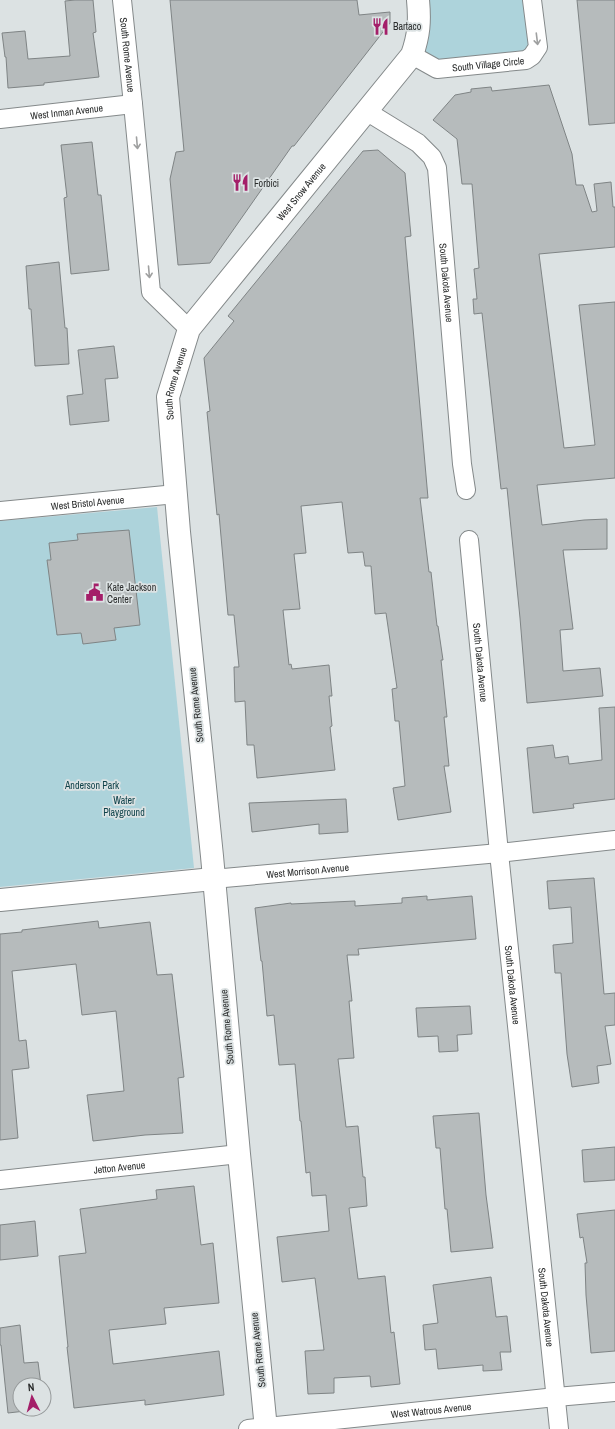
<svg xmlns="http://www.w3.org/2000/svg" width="615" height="1429" viewBox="0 0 615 1429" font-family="'Archivo Narrow',sans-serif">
	<rect width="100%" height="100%" fill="#dce2e3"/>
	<g fill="#add3db">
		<path d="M428,0H530L529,53L435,68L418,53Z"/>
		<path d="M157,507L194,868L0,887V521Z"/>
	</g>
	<g fill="#b6bbbc" stroke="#7f8485">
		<path d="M75,0H93L96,32L93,33L99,77L44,83V85L8,88L6,57H5L2,33L25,31L28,59L70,56L65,1Z"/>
		<path d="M170,0H357L359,15L390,12V23L294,146H292L210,263L178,265L170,179L176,152L184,151Z"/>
		<path d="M577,0H615V123L589,125Z"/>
		<path d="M549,85L572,154L576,185H583L592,212L597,211L594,184L611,182L613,207H615V247L539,254L564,448L595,445L579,305L615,302V478L537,485L542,525L584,520L607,519V549L563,550L573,629L560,630L563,671L600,668L603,696L527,703L520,618L507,488L501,489L482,313L474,314L473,299H477L474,269L479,268L472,184H462L457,139L433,120L455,95L471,92V89L491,87L492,91Z"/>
		<path d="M92,142L98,195H101L109,270L71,274L64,198L67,197L61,145Z"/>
		<path d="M378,150L405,173L411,236L405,237L428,498H420L429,572H431L437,626H438L443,660H441L447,717H444L449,766H444L451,812L398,820L393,788L405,786L399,721H395L392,689L397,688L386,613L375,614L371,566H365L363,552L348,553L342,502L301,506L306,553L294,554L300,609L283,610L289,665L291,664L292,669L329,665L332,696H329L332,726L330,727L335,770L257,778L254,745H247L245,701L235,702L234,667H239L234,615H228L219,514L217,515L207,412L210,411L204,358L234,321L228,316L363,151Z"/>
		<path d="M59,262L65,328H67L69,364L35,366L31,309H29L26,266Z"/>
		<path d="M114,346L118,378L105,379L109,421L70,425L67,396L83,394L78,350Z"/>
		<path d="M129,530L140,625L114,628L116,640L83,644L81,633L57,635L47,560H51L49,543L78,540L77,534Z"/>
		<path d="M615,707V799L573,804L574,808L533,813L527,748L553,745L555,758L568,756L569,764L602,760L599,708Z"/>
		<path d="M346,799L348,832L319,834V824L252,832L249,803Z"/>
		<path d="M594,878L604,994L615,993V1025L605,1026L611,1064L597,1066L599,1083L572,1087L567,1054L561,973H555L553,945L573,943L571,907L549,909L547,881Z"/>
		<path d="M427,896V900L472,896L476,939L358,949L359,955H347L352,1001H349L354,1058L338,1059L346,1127L358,1126L363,1177H365L367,1206L349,1208L358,1279L385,1276L391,1333L394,1332L400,1384L371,1387L370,1376L334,1378V1393L308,1394L305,1351L324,1350L315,1278L282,1282L277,1237L329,1231L326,1195L312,1196L310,1172L306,1173L301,1121H300L295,1064L279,1065L274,1015L267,1016L262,961H261L255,908L291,903V904L355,901V906L402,903V898Z"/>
		<path d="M98,921L99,928L150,922L157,975L172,974L184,1077L178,1078L183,1133L145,1135L93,1141L87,1095L124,1091L116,1011L82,1015L76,964L12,971L19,1041L26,1040L29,1068L12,1070L18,1138L0,1140V934L22,932V930Z"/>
		<path d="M470,1006L472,1034L457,1035L458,1051L439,1052L438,1036L418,1037L416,1008Z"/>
		<path d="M479,1113L486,1195L493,1248L451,1252L447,1209H445L440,1148H436L433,1116Z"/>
		<path d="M615,1147V1180L584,1182L582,1150Z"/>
		<path d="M194,1186L201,1245L213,1243L219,1303L164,1308L166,1324L109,1330L113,1364L219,1351L224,1395L145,1405V1400L74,1408L67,1347H68L59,1256L86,1253L80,1209L157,1199L156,1190Z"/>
		<path d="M615,1210V1351L591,1353L586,1295L585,1263H587L583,1237L580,1238L577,1214Z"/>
		<path d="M35,1221L38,1256L0,1260V1225Z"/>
		<path d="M491,1277L496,1317L507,1316L511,1352H500L502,1370L483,1371V1365L438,1369L436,1349L425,1350L423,1325L438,1323L433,1285Z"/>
		<path d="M20,1325L24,1363L38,1362L41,1385H20V1409H43L8,1413L1,1345H0V1328Z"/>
	</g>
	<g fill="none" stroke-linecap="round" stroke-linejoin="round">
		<defs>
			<g id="street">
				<path id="s1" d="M122,0L133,104L151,292L189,329"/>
				<path id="s2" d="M412,55L437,69L526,60L532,56L538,47L532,0"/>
				<path id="s3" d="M366,111L418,143L432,157L437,168L462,464L466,490"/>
				<path id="s4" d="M0,119L133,104"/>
				<path id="s5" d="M0,511L176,494"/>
				<path id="s6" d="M469,540L499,853L559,1429"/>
				<path id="s7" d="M213,879L499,853L615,840"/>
				<path id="s8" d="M0,1180L239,1154"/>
				<path id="s9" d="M248,1429L556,1397L615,1392"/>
			</g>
			<g id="secondary">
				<path d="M0,900L213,879"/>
				<path id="s10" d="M266,1429L239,1154L212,856L179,532L168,397L189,329L412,55C419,35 420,21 418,0"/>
			</g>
		</defs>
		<use href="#street" stroke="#84898a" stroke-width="20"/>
		<use href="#secondary" stroke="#84898a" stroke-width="24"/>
		<use href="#street" stroke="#fff" stroke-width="18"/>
		<use href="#secondary" stroke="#fff" stroke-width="22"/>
	</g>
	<defs><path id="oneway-shaft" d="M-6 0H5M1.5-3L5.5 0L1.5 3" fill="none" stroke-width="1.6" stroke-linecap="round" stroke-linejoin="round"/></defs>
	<g stroke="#9fa0a0">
		<use href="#oneway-shaft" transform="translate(537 39) rotate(83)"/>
		<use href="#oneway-shaft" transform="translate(137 143) rotate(85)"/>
		<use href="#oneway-shaft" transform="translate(149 272) rotate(85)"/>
	</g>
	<defs>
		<symbol id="restaurant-bare" viewBox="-9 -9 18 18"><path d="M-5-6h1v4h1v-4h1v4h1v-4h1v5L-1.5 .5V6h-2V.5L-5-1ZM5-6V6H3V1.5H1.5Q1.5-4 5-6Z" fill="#a41e69" stroke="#dce2e3" stroke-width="2.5" paint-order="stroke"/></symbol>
		<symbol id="civic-bare" viewBox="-9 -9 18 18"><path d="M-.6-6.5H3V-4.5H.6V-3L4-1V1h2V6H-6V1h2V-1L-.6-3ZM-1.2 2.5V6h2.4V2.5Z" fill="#a41e69" stroke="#dce2e3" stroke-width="2.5" paint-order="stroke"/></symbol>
	</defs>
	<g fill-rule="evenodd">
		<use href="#restaurant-bare" x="368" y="14" width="25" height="25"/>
		<use href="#restaurant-bare" x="228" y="170" width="25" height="25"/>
		<use href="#civic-bare" x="82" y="580" width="25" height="25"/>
	</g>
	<g text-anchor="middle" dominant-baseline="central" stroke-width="3.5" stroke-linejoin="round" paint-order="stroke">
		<g font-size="10" fill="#2a2c2c" stroke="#dce2e3" text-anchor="start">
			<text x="393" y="26">Bartaco</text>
			<text x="254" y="183">Forbici</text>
			<text x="107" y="587">Kate Jackson<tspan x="107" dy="12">Center</tspan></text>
		</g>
		<g font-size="10" fill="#2a2c2c" stroke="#dce2e3">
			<text stroke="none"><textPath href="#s1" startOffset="55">South Rome Avenue</textPath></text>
			<text stroke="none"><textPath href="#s2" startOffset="80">South Village Circle</textPath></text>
			<text stroke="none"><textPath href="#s4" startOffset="67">West Inman Avenue</textPath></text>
			<text stroke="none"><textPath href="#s10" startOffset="1285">West Snow Avenue</textPath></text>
			<text stroke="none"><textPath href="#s3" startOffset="208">South Dakota Avenue</textPath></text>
			<text stroke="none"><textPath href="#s10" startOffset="1051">South Rome Avenue</textPath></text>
			<text stroke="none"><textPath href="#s5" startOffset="88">West Bristol Avenue</textPath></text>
			<text stroke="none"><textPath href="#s6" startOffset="123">South Dakota Avenue</textPath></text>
			<text transform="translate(196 705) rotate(-96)">South Rome Avenue</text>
			<text stroke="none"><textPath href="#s7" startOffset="95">West Morrison Avenue</textPath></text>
			<text stroke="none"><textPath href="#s6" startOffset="447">South Dakota Avenue</textPath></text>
			<text transform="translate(227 1027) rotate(-95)">South Rome Avenue</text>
			<text stroke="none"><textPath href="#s8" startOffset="120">Jetton Avenue</textPath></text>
			<text stroke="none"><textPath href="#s6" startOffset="771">South Dakota Avenue</textPath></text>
			<text transform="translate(258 1350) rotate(-96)">South Rome Avenue</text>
			<text stroke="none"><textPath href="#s9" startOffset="184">West Watrous Avenue</textPath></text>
		</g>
		<g font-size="10" fill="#0f424a" stroke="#dce2e3">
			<text x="92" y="785">Anderson Park</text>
			<text x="124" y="800">Water<tspan x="124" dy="12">Playground</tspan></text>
		</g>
	</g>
	<g transform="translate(32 1397) rotate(354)"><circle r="19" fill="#dce2e3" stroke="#95999a"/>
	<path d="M0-3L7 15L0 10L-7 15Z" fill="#a41e69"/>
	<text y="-6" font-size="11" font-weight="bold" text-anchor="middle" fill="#2a2c2c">N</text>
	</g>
</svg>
